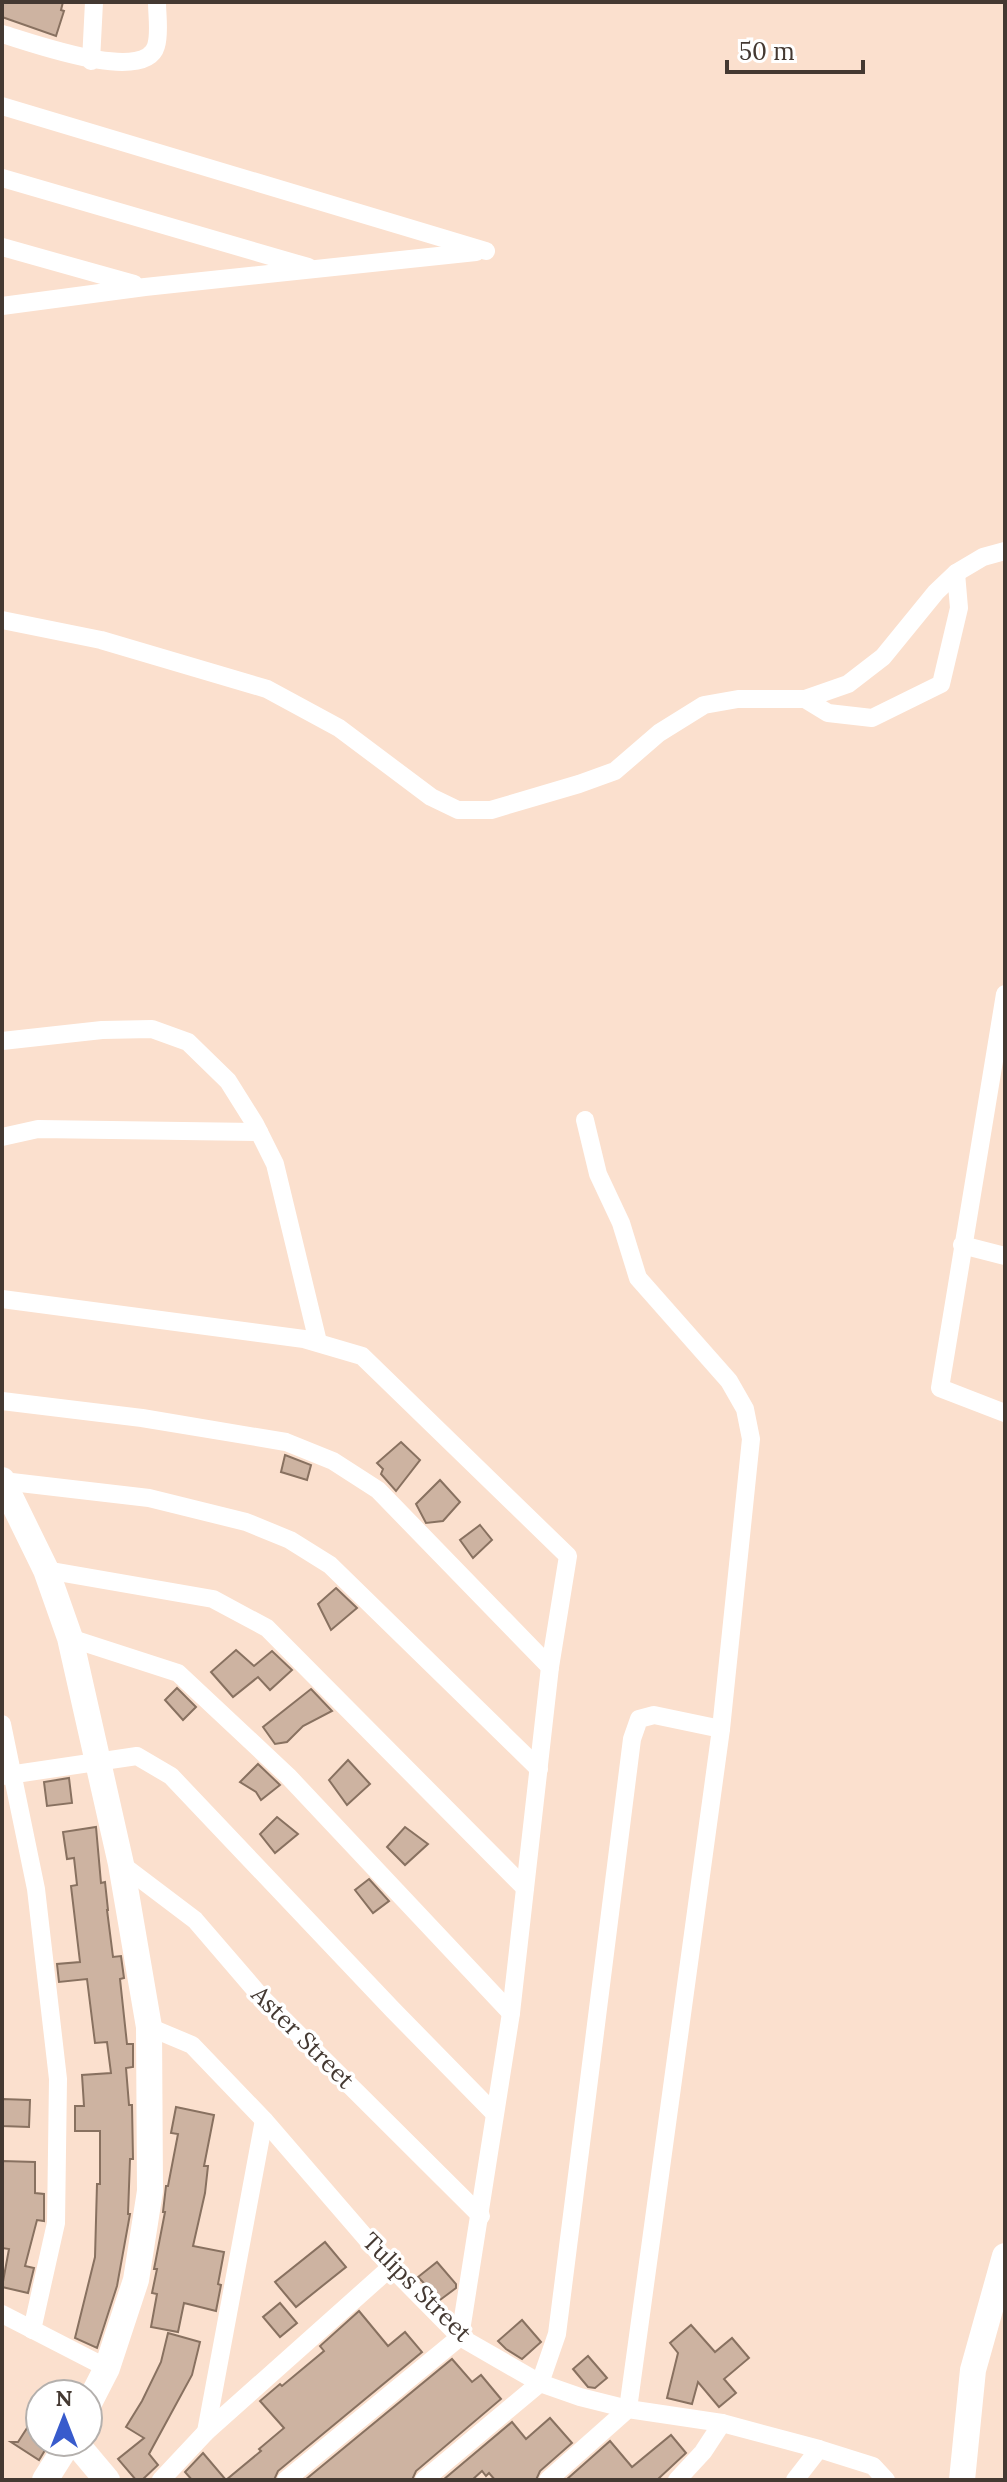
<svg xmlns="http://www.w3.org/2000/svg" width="1007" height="2482" viewBox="0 0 1007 2482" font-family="Lora,serif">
	<rect width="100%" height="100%" fill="#fbe0ce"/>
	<g fill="#cdb3a1" stroke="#887160" stroke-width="2">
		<path d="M2,2H63L61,10L64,11L56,36L2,17Z"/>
		<path d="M401,1442L420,1460L396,1491L381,1474L383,1469L377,1463Z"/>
		<path d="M285,1455L311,1465L307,1480L281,1472Z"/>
		<path d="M440,1480L460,1502L443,1521L426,1523L416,1504Z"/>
		<path d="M480,1525L492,1540L473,1558L460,1540Z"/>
		<path d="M336,1588L357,1608L331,1630L318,1604Z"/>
		<path d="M236,1650L254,1666L272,1651L292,1670L270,1690L258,1677L233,1697L211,1672Z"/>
		<path d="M177,1688L196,1707L183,1720L165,1700Z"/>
		<path d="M311,1689L332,1711L303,1726L287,1742L275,1744L263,1727Z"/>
		<path d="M348,1760L370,1784L347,1805L329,1780Z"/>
		<path d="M258,1764L280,1785L261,1800L256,1792L240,1782Z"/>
		<path d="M69,1778L72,1803L47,1806L44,1782Z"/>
		<path d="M277,1817L298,1834L275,1853L260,1834Z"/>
		<path d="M96,1827L101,1883L105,1882L108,1910H107L113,1957L121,1956L124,1978L120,1979L127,2044H133V2067L126,2068L129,2105H132L133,2159H130L128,2214H130L117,2286L97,2348L75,2338L95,2257L97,2184H100V2131H75V2106H84L82,2075L111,2073L107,2042L95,2043L87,1979L59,1982L57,1964L80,1962L71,1886L77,1885L74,1858L67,1859L63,1832Z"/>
		<path d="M405,1827L428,1844L405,1865L387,1847Z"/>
		<path d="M369,1879L389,1901L373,1913L355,1890Z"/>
		<path d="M2,2099L30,2100L29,2127L2,2126Z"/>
		<path d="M176,2107L214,2115L204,2166H208L205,2193L193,2246L224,2252L218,2284L221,2285L216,2311L184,2303L178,2332L151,2327L157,2294L152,2293L157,2269H154L165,2212H163L166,2186H168L178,2134L171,2133Z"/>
		<path d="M2,2161L35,2162V2193L44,2194V2221L37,2220L25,2266L34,2268L28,2293L2,2287L9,2249L2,2248Z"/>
		<path d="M325,2242L346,2267L296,2307L275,2282Z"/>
		<path d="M437,2262L456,2284V2288L440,2300L418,2277Z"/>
		<path d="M280,2303L297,2323L280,2337L263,2317Z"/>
		<path d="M359,2311L388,2346L405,2332L422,2352L278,2471L274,2480H226L261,2451L259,2449L284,2428L260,2401L280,2384L282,2386L324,2351L320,2346Z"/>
		<path d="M522,2320L541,2342L522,2359L506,2349L498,2341Z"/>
		<path d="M691,2325L715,2352L732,2338L749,2358L724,2379L736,2393L719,2407L698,2382L692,2404L667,2398L678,2353L670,2343Z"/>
		<path d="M168,2333L200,2342L192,2375L149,2454L158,2465L142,2480H136L118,2459L144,2438L126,2427L142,2401L161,2362Z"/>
		<path d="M588,2356L607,2378L595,2388L588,2387L573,2369Z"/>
		<path d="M452,2359L472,2382L481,2375L501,2399L416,2471L412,2480H305Z"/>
		<path d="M40,2408V2442H50L39,2460L11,2442H18Z"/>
		<path d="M550,2418L572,2443L540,2471L536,2480H495L489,2473L486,2476L482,2471L472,2480H443L512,2422L526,2439Z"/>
		<path d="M671,2435L686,2453L657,2480H566L610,2441L632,2467Z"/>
		<path d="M203,2453L226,2480H192L185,2472Z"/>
	</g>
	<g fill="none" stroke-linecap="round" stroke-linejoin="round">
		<g stroke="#fff" stroke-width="18">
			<path d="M2,34C27,41 145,85 156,46C160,34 157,15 157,2"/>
			<path d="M91,61L94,2"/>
			<path d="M2,106L486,251"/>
			<path d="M2,178L308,267"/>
			<path d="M2,247L134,284"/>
			<path d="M2,306L145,287L476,252"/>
			<path d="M2,620L101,640L267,689L339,728L431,797L458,810H491L579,784L615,771L659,733L704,705L738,699H805L848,684L883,657L936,592L956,573L983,557L1005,551"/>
			<path d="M805,699L828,713L872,718L941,684L959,608L956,573"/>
			<path d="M1005,994L940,1388L1005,1413"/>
			<path d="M2,1041L102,1030L152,1029L188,1042L228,1081L255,1124L275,1164L318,1342"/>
			<path d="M2,1137L38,1129L259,1132"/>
			<path d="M962,1245L1005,1256"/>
			<path d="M2,1299L304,1339L362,1356L568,1556L550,1667L511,2013L460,2337L286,2480"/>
			<path d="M2,1401L142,1418L286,1442L333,1461L378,1490L550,1667"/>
			<path d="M3,1481L149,1498L246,1522L290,1540L330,1565L539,1769"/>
			<path d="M46,1570L213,1599L267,1628L525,1888"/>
			<path d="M70,1638L178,1673L288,1776L511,2013"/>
			<path d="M2,1724L36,1889L58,2079L56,2223L32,2330"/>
			<path d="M2,1776L137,1756L171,1776L393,2010L494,2113"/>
			<path d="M121,1864L195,1920L263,1999L481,2216"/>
			<path d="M149,2027L192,2045L264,2120L391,2267L460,2337L540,2383L580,2397L628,2409L722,2423L819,2449L873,2466L886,2480"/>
			<path d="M2,2314L107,2368"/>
			<path d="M206,2432L264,2120"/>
			<path d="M161,2480L206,2432L391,2267"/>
			<path d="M424,2480L540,2383L557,2334L632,1739L639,1719L654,1715L721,1729"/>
			<path d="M548,2480L628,2409L721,1729L751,1439L745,1409L729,1381L638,1278L621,1223L598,1174L585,1120"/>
			<path d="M677,2480L703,2452L722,2423"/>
			<path d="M795,2480L819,2449"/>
		</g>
		<g stroke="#fff" stroke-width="26">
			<path d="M2,1480L46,1570L70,1638L121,1864L149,2027L150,2191L136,2280L107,2368L88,2405"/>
			<path d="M75,2442L107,2480"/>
			<path d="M45,2480L69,2442"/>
			<path d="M962,2480L973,2370L1005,2256"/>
		</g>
	</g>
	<g text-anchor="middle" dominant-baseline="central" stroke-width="7" stroke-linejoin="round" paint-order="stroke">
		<g font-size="24" fill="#443932" stroke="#fff">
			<text transform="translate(303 2037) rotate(45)">Aster Street</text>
			<text transform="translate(417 2287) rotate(45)">Tulips Street</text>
		</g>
	</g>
	<rect width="1007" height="2482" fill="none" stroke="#443932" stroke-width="8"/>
	<g transform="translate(64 2418)"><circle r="38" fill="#ffffff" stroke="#b4b0ad" stroke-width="2"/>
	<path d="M0-6L14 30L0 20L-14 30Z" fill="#385bcc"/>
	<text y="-12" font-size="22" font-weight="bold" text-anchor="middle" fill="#443932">N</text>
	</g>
	<path d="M727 60v12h136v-12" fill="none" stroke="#443932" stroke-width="4"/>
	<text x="739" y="60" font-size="24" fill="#443932" stroke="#ffffff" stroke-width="6" paint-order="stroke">50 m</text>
</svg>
